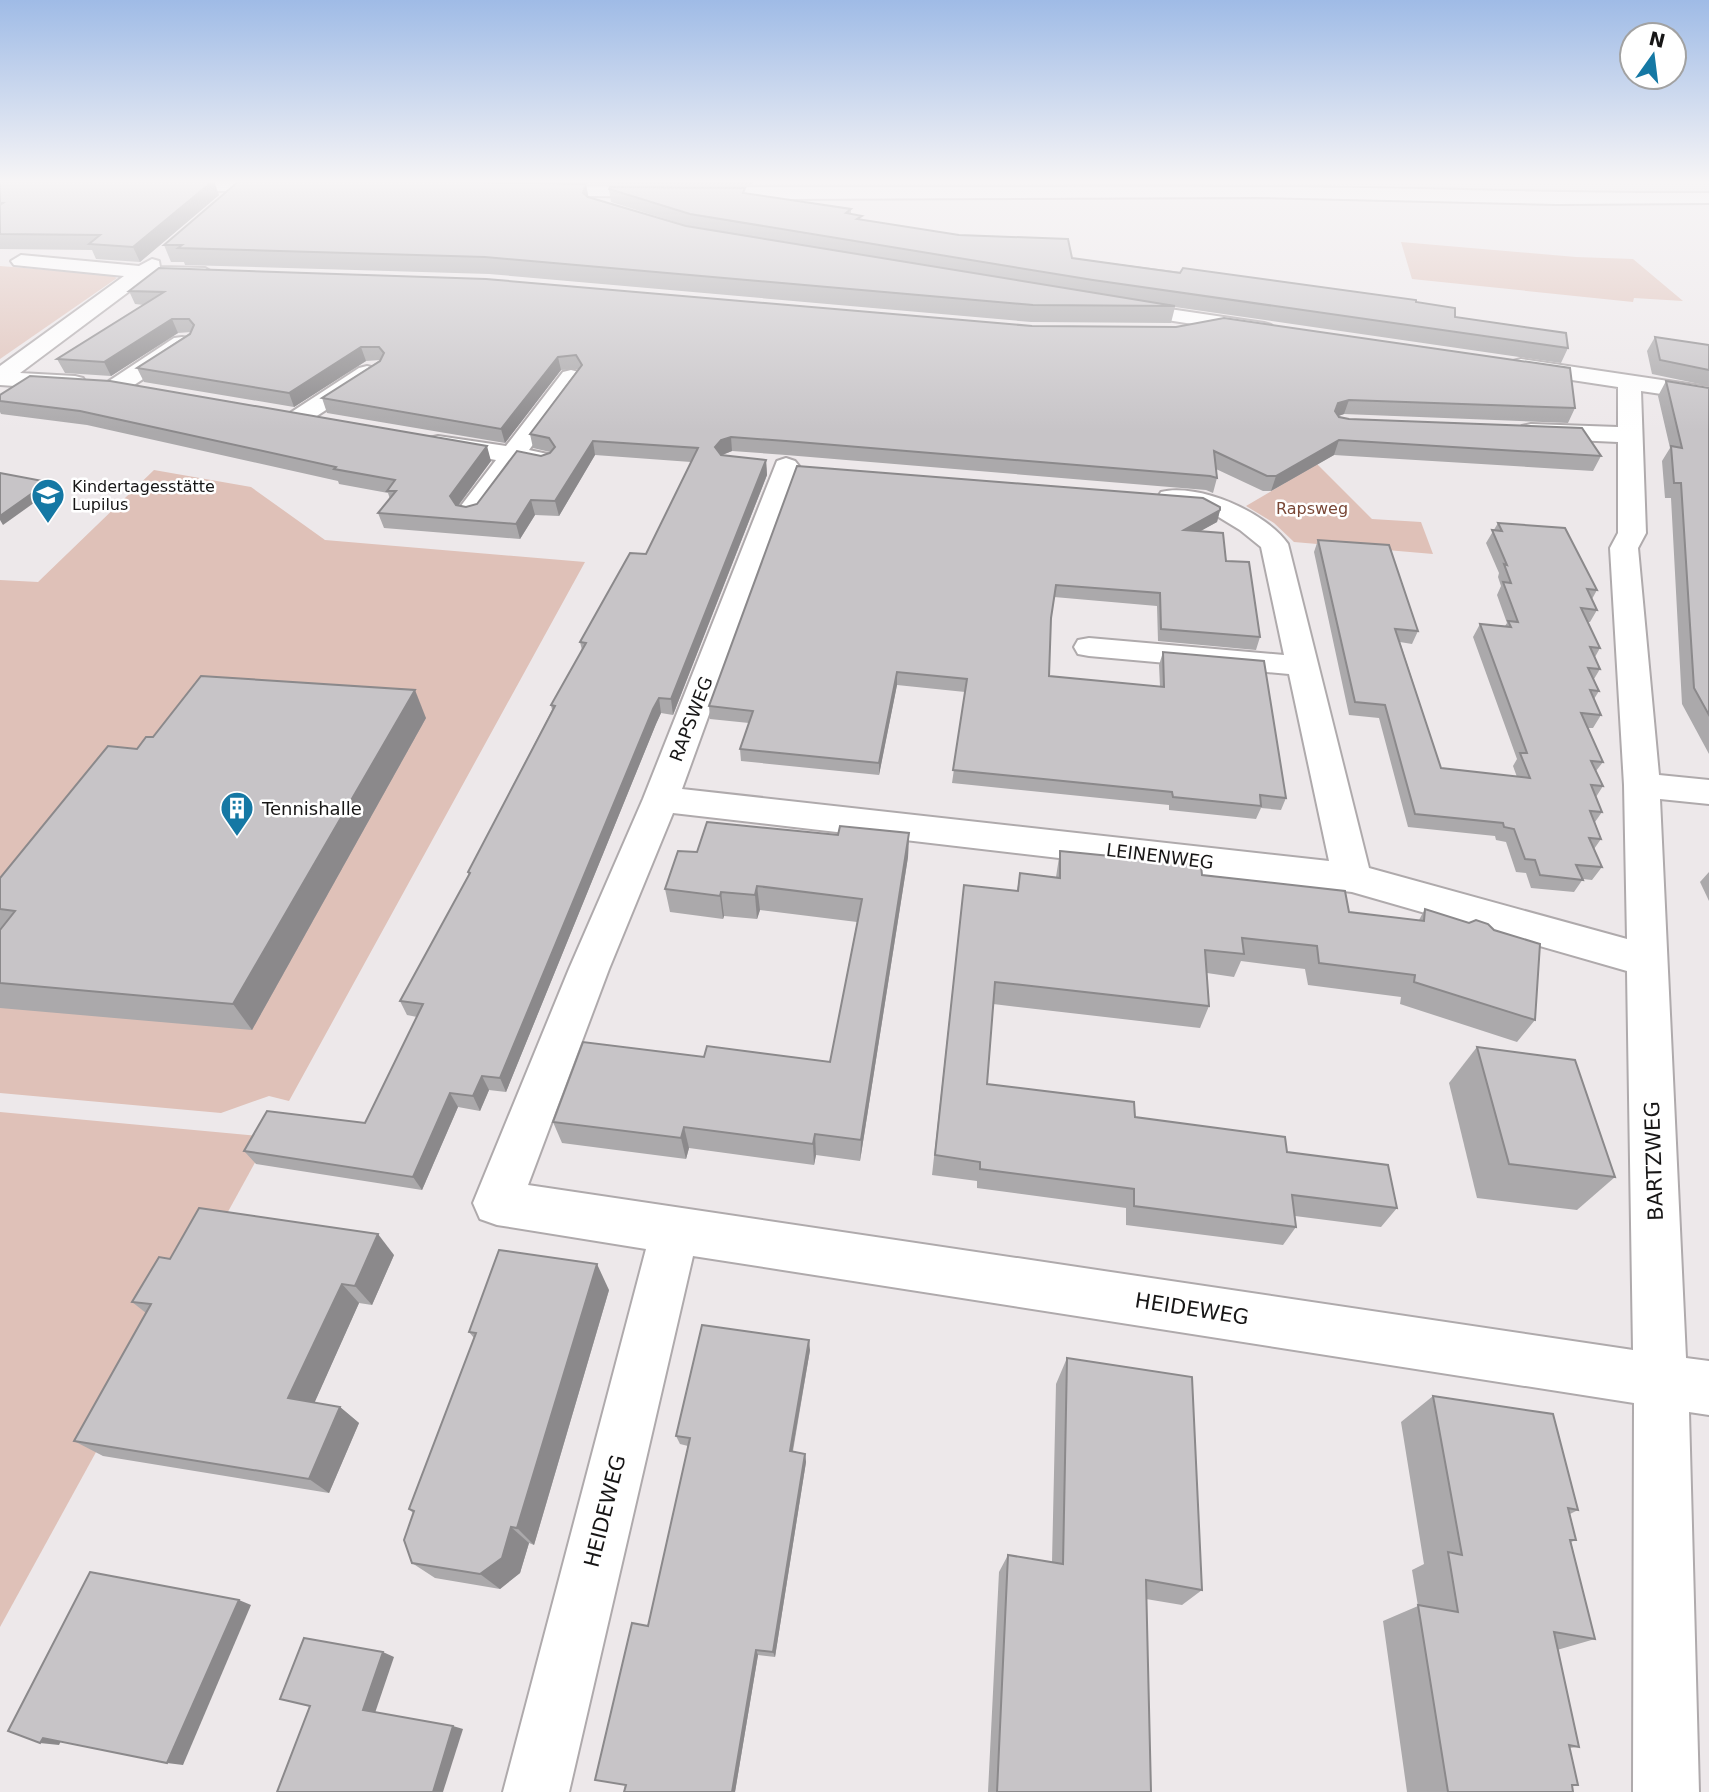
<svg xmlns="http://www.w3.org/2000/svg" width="1709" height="1792" viewBox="0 0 1709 1792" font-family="'DejaVu Sans',sans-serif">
	<rect width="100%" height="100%" fill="#ede8ea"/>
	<g fill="#dfc1b8">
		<path d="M1401,242L1576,257L1633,259L1683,301L1634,298L1633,302L1412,279Z"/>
		<path d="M0,266L110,275L117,278L0,359Z"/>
		<path d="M1278,449L1303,450L1372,519L1421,522L1433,554L1294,542L1274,523L1246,506L1285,483Z"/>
		<path d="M154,470L251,487L325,540L585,562L289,1101L269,1096L221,1113L0,1093V580L38,582Z"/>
		<path d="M0,1112L269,1137L0,1627Z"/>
	</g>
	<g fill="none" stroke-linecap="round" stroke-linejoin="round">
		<defs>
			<g id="street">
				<path d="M159,181L285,182L293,187L285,192L163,190L155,185Z"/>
				<path d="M534,186C774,189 1014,186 1254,187C1406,187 1557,194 1709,193V203L1557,204L1257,197L775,199L528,195L526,191Z"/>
				<path d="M21,255L139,266L152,259L159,261L160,267L205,268L215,274L205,280L147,278L20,373L75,376L83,378L86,383L83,388L75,390L0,385V366L124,276L14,265L11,261Z"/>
				<path d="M1122,302L1264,323L1271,325L1275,329L1271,333L1264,335L1115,312L1112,308L1115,304Z"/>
				<path d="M182,337L190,338L193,343L190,348L125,391H109L106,386L109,381L174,338Z"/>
				<path d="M1521,359L1709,387V401L1641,391L1646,533L1638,548L1659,775L1709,780V804L1660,799L1686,1358L1709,1361V1415L1689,1412L1699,1792H1633L1634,1403L693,1256L569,1792H503L646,1249L497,1225L480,1219L473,1203L569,969L643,799L777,461L786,458L795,461L799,466L682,789L1329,861L1289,674L1089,656L1078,654L1074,647L1078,640L1089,638L1284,655L1261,547L1240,530L1217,516L1200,510L1161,504L1157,498L1161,492C1199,483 1266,512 1288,544L1369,868L1627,939L1624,785L1610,548L1618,533V442L1531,438L1522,436L1519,431L1522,426L1531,424L1618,427V387L1513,371L1510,366L1513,361ZM673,813L1352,892L1627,971L1633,1350L528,1185L609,969Z"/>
				<path d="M367,366L375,368L378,373L375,378L306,423L298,425L290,423L286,418L290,413L359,368Z"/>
				<path d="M571,370L579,372L582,377L529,450L552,455L556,460L552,465L543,468L519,464L479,517L470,519L461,517L457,511L496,460L429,448L426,443L429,438L438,436L506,446L563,372Z"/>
			</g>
		</defs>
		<use href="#street" stroke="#afaaac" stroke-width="4"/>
		<use href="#street" fill="#fff" fill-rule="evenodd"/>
	</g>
	<g fill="#aba9ab">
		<path d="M0,181L219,195L140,262L96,259L92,250L0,249Z"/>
		<path d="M426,181H753L751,186Z"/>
		<path d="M586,184L588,198L688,226L611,202L609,189L746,194L851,209V214L862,220L1072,258L1416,302L1455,317L1568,348L1561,363L1175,307L1171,323L1031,322L489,274L185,265L184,262H171L164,245Z"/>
		<path d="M159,268L1575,408L1568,423L1344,414L1338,416L1349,419L1601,456L1593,471L1334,455L1271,491H1263L1216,469L1217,478L1213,493L1206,490L786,455L732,451L722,455L766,460L767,475L673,715L661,713L656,724L506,1092L489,1090L480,1111L458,1107L422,1190L256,1164L244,1151L365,1123L417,1017L407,1015L400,1001L469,875L468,872L552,710L551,705L582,650L580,642L646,554L691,462L595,455L559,516L535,515L520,539L384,528L378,513L390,499L388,493L339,484L338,481L87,425L1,414L0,412V395L491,461L459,505L466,507L477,504L541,456L550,452L533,448L530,434L578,369L561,370L505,443L327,413L322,398L380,360L366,361L294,407L144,382L137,368L191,332L178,333L111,376L65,373L57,359L144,305L135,304L129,291Z"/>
		<path d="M1655,337L1709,345V386L1652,374L1647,351Z"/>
		<path d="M1666,381L1709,388V754L1682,704L1671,498H1665L1662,461L1670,448L1658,396Z"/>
		<path d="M1220,510L1217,522L1200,531L1226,561L1260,637L1256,650L1158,641L1157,606L1054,597L1051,618L1049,676L1160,687L1159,665L1163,652L1286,798L1281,810L1261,808L1256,819L1169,810V805L952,783L965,692L897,685L879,775L741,761L740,749L749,723L710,719L709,706Z"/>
		<path d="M1498,523L1597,590L1592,599L1597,610L1590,622H1588L1600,648L1595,657L1600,669L1594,679L1599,691L1594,699L1601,715L1593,728H1588L1603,762L1596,771L1603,786L1596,797L1602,812L1595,822L1601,839L1594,849L1602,867L1592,880L1583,879L1574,892L1531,888L1526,873L1516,872L1506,842L1496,840L1495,836L1408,827L1379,718L1349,715L1314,552L1318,540L1418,631L1412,644L1400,642L1441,768L1517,777L1513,766L1517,759L1473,637L1480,624L1505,626L1507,623L1497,595L1501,586L1498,577L1499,573L1486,543Z"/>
		<path d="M426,718L252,1030L0,1008V878L137,749L153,737Z"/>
		<path d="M909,833L908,857L860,1161L816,1155L814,1165L689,1148L686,1159L562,1143L553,1122L704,1057L830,1062L857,922L760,910L757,919L724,916L723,919L670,912L665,889L697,852L838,835Z"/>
		<path d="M1060,851L1202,875L1349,912L1419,920L1425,909L1535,1020L1517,1042L1400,1004L1401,997L1308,985L1305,969L1241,961L1234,977L1207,973L1209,1006L1200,1028L993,1004L987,1084L1287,1152L1397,1208L1381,1227L1295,1216L1296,1227L1283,1245L1126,1225V1208L977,1188V1181L932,1175L964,885L1017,891L1020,873L1056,877Z"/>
		<path d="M1709,872V901L1700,882Z"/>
		<path d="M1477,1047L1615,1177L1577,1210L1477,1198L1449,1083Z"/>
		<path d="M394,1255L372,1305L359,1303L314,1403L340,1407L359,1423L329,1493L103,1456L74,1441L146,1313L132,1302Z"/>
		<path d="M609,1290L534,1545L529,1543L520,1573L500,1589L435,1578L412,1563L413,1513L409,1509L474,1338L469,1332Z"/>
		<path d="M810,1350L793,1451L805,1454L806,1462L775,1657L758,1655L735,1792H624L625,1785L595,1780L648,1626L688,1446L680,1444L676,1436Z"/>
		<path d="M1067,1358L1202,1590L1182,1605L1146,1599L1151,1792H988L999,1572L1008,1555L1052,1562L1056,1384Z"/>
		<path d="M1433,1396L1578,1510L1570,1514L1576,1540L1571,1542L1595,1639L1557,1650L1579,1747L1569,1748L1578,1785H1572L1573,1792H1407L1383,1621L1418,1606L1412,1570L1424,1564L1401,1422Z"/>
	</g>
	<g fill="#8b898b">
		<path d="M214,181L219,195L140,262L133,247Z"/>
		<path d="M586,184L589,200L583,193Z"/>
		<path d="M172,319L178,333L111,376L104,362Z"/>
		<path d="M361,347L366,361L294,407L289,393Z"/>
		<path d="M558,357L561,370L505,443L501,429Z"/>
		<path d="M1349,400L1344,414L1333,418L1338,403Z"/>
		<path d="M731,437L732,451L722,455L716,462L715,447L721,440Z"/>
		<path d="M1339,440L1334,455L1271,491L1276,476Z"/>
		<path d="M593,441L595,455L559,516L555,501Z"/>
		<path d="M487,446L491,461L454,511L450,496Z"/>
		<path d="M766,460L767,475L673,715L671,699Z"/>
		<path d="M48,482L52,490L3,525L0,520V516Z"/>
		<path d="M531,500L535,515L520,539L516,524Z"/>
		<path d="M1220,510L1217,522L1181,542L1184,530Z"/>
		<path d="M897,672V685L879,775V763Z"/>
		<path d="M415,690L426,718L252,1030L233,1004Z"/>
		<path d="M659,698L661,713L656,724L506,1092L500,1078L653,709Z"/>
		<path d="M909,833L908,857L860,1161L861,1140Z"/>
		<path d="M757,886L760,910L757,919L755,895Z"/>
		<path d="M721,892L724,916L723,919L720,896Z"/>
		<path d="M482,1076L489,1090L480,1111L473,1096Z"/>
		<path d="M450,1093L458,1107L422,1190L413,1177Z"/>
		<path d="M684,1127L689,1148L686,1159L681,1138Z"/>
		<path d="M815,1134L816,1155L814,1165L813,1144Z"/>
		<path d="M378,1234L394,1255L372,1305L355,1286Z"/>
		<path d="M597,1264L609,1290L534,1545L517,1528Z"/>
		<path d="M342,1284L359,1303L309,1415L288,1398Z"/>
		<path d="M809,1340L810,1350L791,1459L790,1451Z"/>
		<path d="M340,1407L359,1423L329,1493L309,1479Z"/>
		<path d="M805,1454L806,1462L775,1657L773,1652Z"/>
		<path d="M511,1527L529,1543L520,1573L500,1589L480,1574Z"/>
		<path d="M239,1600L251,1605L183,1765L167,1763Z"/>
		<path d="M756,1650L758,1655L735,1792H732Z"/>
		<path d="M383,1652L394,1657L375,1713L363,1710Z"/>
		<path d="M453,1726L463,1729L443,1792H433Z"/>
		<path d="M43,1738L61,1741L59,1745L40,1743Z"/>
	</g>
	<g fill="#c7c4c7" stroke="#8b898b" stroke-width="2">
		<path d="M0,181H213L133,247L89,244L100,235L0,234V205L3,203H0Z"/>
		<path d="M239,181H389L586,184L583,193L588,197L686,226L1175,306L1033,305L485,257L178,248L182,245H164Z"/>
		<path d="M610,187L745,188L743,193L851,209L846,213L862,216L857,219L959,235L1068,239L1072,258L1180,273L1183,268L1416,300V302L1455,308V317L1566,333L1568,348L1093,280L690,214L609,189Z"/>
		<path d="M159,268L486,279L1032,326L1176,327L1224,318L1570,368L1575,408L1349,400L1338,403L1335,411L1339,417L1349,419L1582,428L1601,456L1339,440L1276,476H1267L1214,451L1217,478L1210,476L786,441L731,437L721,440L715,447L721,455L766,460L671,699L659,698L653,709L500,1078L482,1076L473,1096L450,1093L413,1177L244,1151L267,1111L365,1123L423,1004L400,1001L470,873L468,872L555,706L551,705L586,643L580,642L630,553L646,554L698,448L593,441L555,501L531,500L516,524L378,513L396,491H387L395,480L334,469L336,467L80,411L0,401V395L30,376L110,381L487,446L450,496L456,505L466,507L477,504L517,451L541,456L550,453L555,447L549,438L530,434L582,365L576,355L558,357L501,429L322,398L380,361L384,353L379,347H361L289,393L137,368L190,334L194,325L189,319H172L104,362L57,359L164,292L129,291Z"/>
		<path d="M1655,337L1709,345V370L1660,360Z"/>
		<path d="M1666,381L1709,388V715L1694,688L1681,483H1674L1671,446L1682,448Z"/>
		<path d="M797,466L1203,498L1220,507V510L1184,530L1223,533L1226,561L1249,562L1260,637L1161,629L1160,593L1056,585L1051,618L1049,676L1164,687L1163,652L1264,661L1286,798L1260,795L1261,806L1173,797L1172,792L953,770L967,679L897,672L879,763L740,749L753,711L709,706Z"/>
		<path d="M0,473L48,482L0,516Z"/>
		<path d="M1498,523L1565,528L1597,590L1587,589L1597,610L1581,608L1600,648L1590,647L1600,669L1588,668L1599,691L1590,690L1601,715L1581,713L1603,762L1591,761L1603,786L1591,785L1602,812L1590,811L1601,839L1589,838L1602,867L1576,865L1583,880L1540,875L1535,860L1525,859L1514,829L1504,827L1503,823L1415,814L1385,705L1355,702L1318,540L1389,545L1418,631L1395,629L1441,768L1530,778L1520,753H1527L1480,624L1511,627L1508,621L1518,622L1503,582L1511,583L1504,564L1507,565L1492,530L1502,531Z"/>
		<path d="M201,676L415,690L233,1004L0,983V930L15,911L0,909V878L108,746L137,749L146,737H153Z"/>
		<path d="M707,822L838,835L840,826L909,833L861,1140L815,1134L813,1144L684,1127L681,1138L553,1122L583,1042L704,1057L707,1046L830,1062L862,899L757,886L755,895L721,892L720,896L665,889L678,851L697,852Z"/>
		<path d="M1060,851L1201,865L1202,875L1345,891L1349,912L1424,921L1425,909L1469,923L1476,920L1488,924L1494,930L1540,944L1535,1020L1414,982L1415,975L1319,963L1317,946L1242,938L1244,954L1205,950L1209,1006L995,982L987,1084L1134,1102L1135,1117L1285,1137L1287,1152L1388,1165L1397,1208L1292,1195L1296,1227L1134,1206V1189L980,1169V1162L935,1155L964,885L1018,891L1020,873L1060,878Z"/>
		<path d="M1477,1047L1575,1060L1615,1177L1509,1164Z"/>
		<path d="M199,1208L378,1234L355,1286L342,1284L288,1398L340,1407L309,1479L74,1441L151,1304L132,1302L159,1257L170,1259Z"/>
		<path d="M499,1250L597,1264L517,1528L511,1527L502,1558L480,1574L412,1563L404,1540L414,1511L409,1509L476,1333L469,1332Z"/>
		<path d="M702,1325L809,1340L790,1451L805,1454L773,1652L756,1650L732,1792H624L626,1785L595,1780L632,1623L648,1626L690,1438L676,1436Z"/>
		<path d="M1067,1358L1192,1377L1202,1590L1146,1580L1151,1792H997L1008,1555L1063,1564Z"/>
		<path d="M1433,1396L1553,1414L1578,1510L1568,1508L1576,1540H1570L1595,1639L1554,1632L1579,1747L1569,1745L1578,1785H1572L1573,1792H1448L1418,1605L1458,1612L1448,1552L1462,1555Z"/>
		<path d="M90,1572L239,1600L167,1763L43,1738L40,1743L8,1731Z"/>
		<path d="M304,1638L383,1652L363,1710L453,1726L433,1792H277L310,1706L280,1699Z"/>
	</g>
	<linearGradient id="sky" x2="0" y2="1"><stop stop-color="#9fbbe6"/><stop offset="0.42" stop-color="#f7f5f6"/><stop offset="1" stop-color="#f7f5f6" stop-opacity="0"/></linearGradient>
	<rect width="1709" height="432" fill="url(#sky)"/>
	<defs>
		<symbol id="school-pin" viewBox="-11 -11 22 30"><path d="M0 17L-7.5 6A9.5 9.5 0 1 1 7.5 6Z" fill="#1578a4" stroke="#fff"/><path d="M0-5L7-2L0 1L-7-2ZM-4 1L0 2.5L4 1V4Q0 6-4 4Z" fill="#fff"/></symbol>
		<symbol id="building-pin" viewBox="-11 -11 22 30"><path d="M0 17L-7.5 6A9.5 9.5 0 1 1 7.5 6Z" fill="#1578a4" stroke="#fff"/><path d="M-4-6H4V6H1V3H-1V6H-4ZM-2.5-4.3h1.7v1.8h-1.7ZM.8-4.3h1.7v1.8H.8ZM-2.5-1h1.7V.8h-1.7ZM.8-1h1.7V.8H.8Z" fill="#fff"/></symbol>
	</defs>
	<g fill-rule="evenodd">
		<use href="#school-pin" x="29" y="476" width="38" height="52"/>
		<use href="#building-pin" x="218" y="789" width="38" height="52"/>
	</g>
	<g text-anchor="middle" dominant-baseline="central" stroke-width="5" stroke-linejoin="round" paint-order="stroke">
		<g font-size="16" fill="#171616" stroke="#fff" text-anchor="start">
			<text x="72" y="486">Kindertagesstätte<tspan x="72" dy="18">Lupilus</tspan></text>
		</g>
		<g font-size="16" fill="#794736" stroke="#fff">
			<text x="1312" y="508">Rapsweg</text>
		</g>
		<g font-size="18" fill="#171616" stroke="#fff">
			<text transform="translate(691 719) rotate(-69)">RAPSWEG</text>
			<text transform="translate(1160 856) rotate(7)">LEINENWEG</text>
		</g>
		<g font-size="18" fill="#171616" stroke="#fff" text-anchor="start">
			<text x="262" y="808">Tennishalle</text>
		</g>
		<g font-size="21" fill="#171616" stroke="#fff">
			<text transform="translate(1654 1161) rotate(-92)">BARTZWEG</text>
			<text transform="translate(1192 1309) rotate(9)">HEIDEWEG</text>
			<text transform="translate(605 1511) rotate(-76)">HEIDEWEG</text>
		</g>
	</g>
	<g transform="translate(1653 56) rotate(14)"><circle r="33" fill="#ffffff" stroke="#a2a2a2" stroke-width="2"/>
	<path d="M0-5L12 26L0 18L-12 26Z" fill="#1578a4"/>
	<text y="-10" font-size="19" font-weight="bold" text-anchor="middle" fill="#171616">N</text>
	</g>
</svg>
